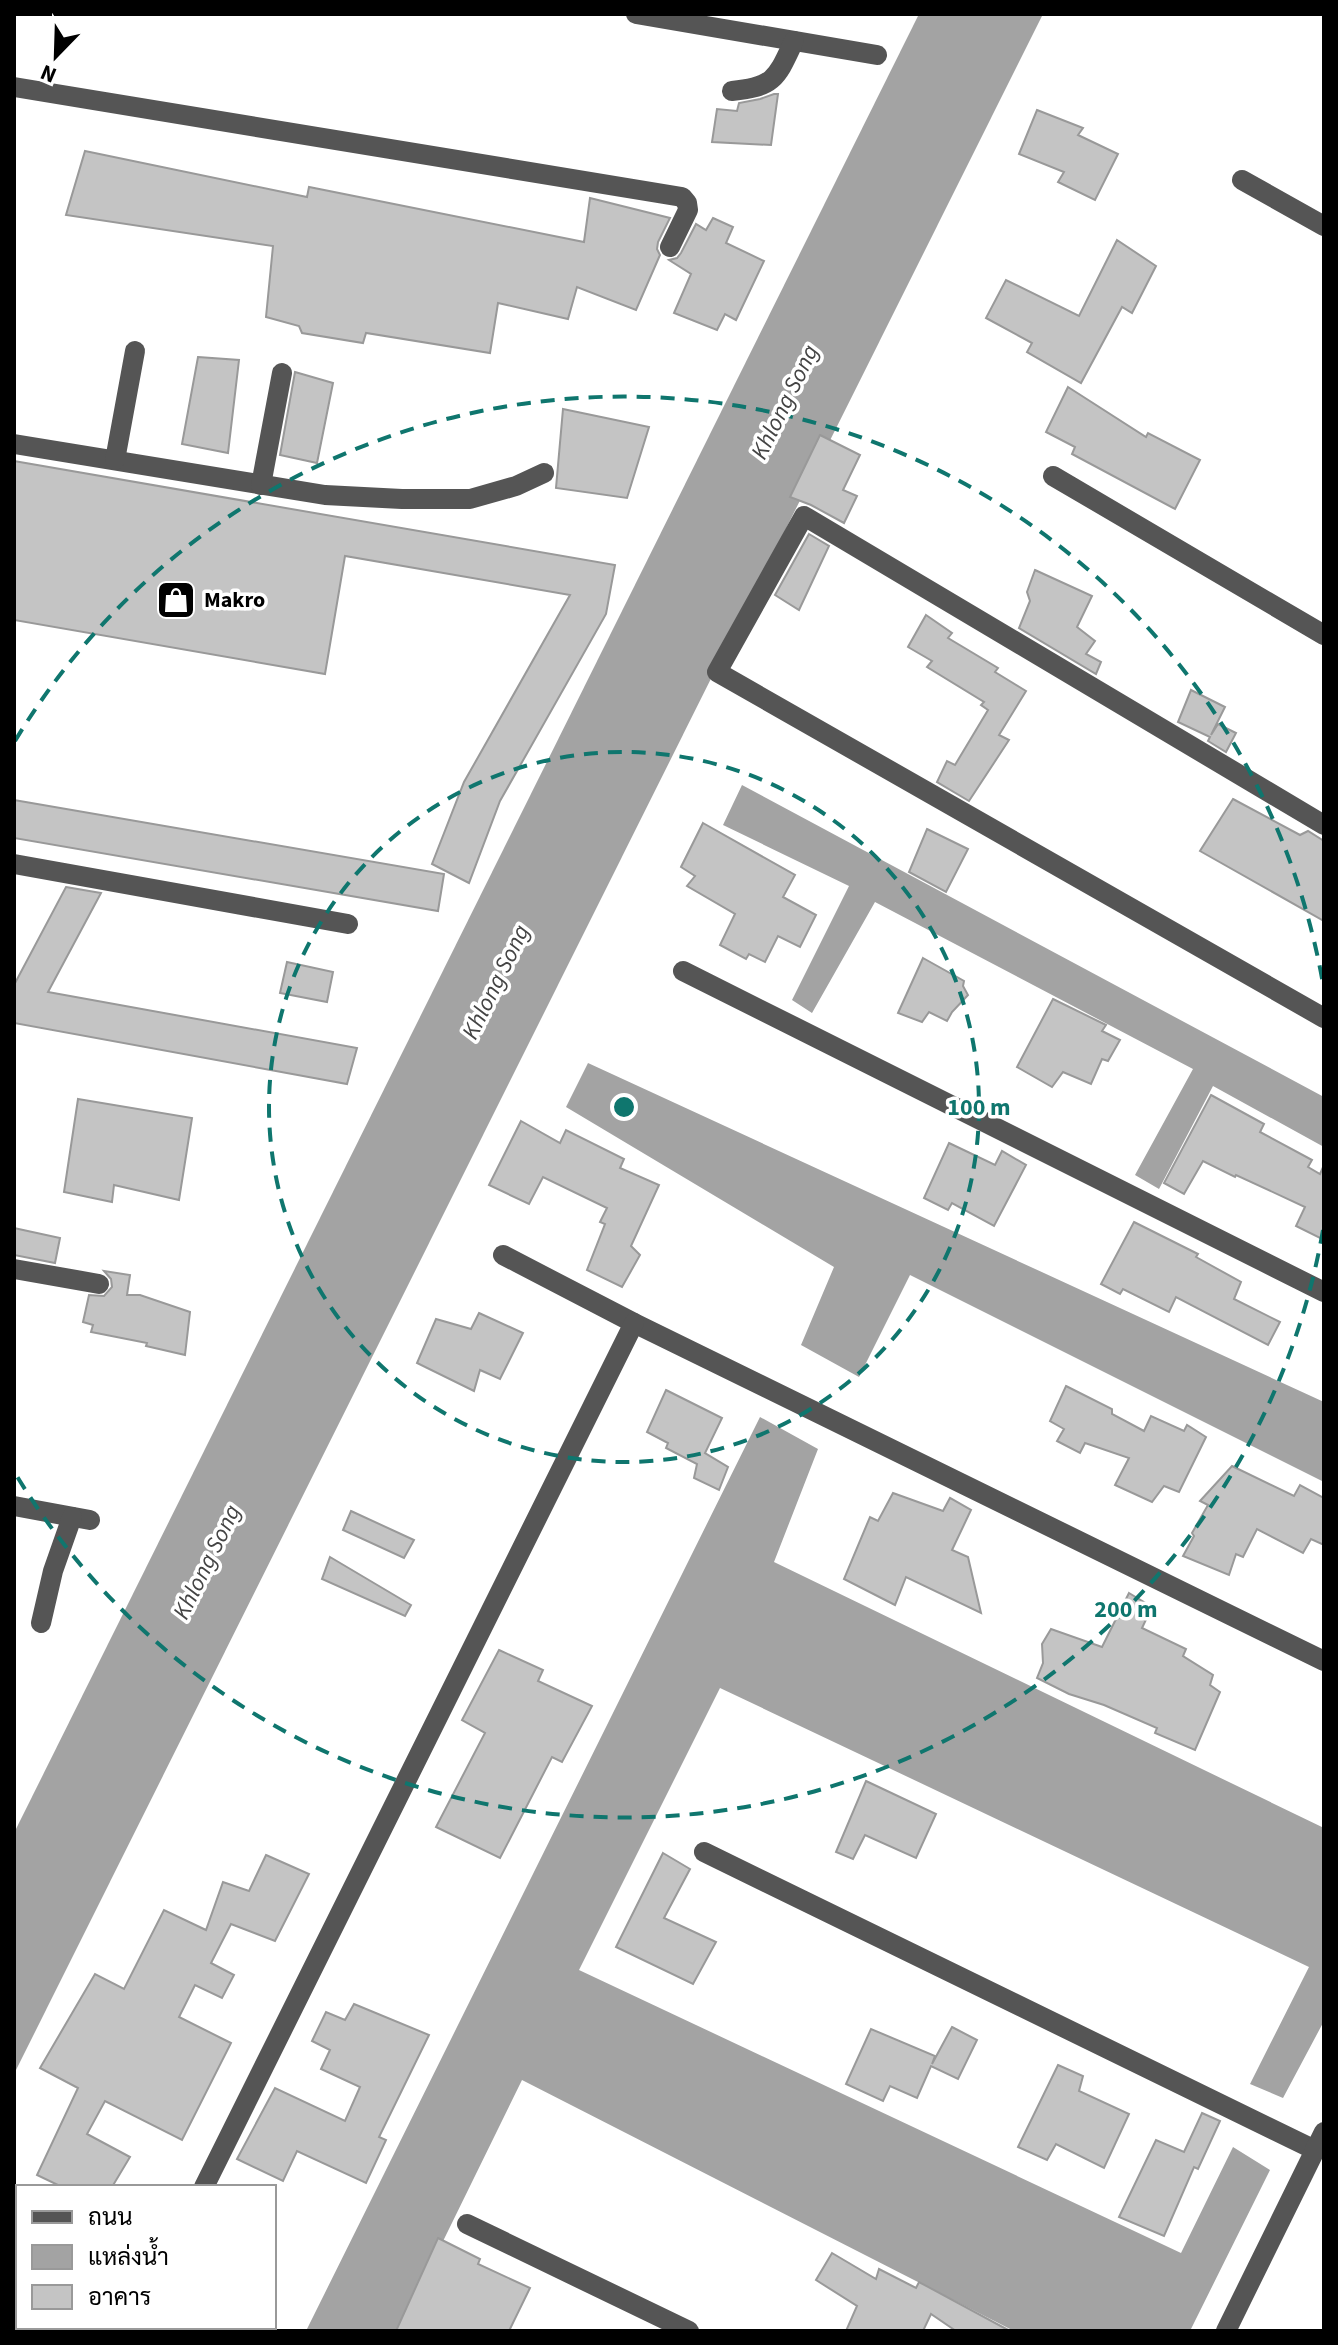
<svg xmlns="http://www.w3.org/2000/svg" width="1338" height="2345" viewBox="0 0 1338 2345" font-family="'Source Sans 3',Sarabun,sans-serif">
	<rect width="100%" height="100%" fill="#fff"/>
	<g fill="#a3a3a3">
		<path d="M919,14H1043L14,2074V1833Z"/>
		<path d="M742,785L1324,1097V1147L1213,1086L1159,1189L1135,1175L1193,1069L875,902L812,1013L792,1000L849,886L723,825Z"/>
		<path d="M588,1063L1324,1402V1482L910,1275L859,1377L801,1345L834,1267L566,1107Z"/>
		<path d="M760,1417L818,1449L774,1562L1324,1828V2021L1283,2098L1250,2084L1309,1967L720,1688L579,1970L1181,2253L1233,2147L1270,2170L1190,2331H1014L522,2080L399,2331H306Z"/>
	</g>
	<g fill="#c4c4c4" stroke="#999" stroke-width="2">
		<path d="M774,94H778L771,145L712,142L717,109L737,111L739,103L760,99Z"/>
		<path d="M1037,110L1083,128L1078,135L1118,154L1095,200L1058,182L1064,172L1019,154Z"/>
		<path d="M85,151L307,197L309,187L584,242L590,198L670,218L658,242L657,249L660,255L636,310L577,287L568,319L498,303L490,353L366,333L363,343L302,333L299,326L266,317L273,246L66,215Z"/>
		<path d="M713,218L733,227L726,243L764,261L736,320L725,314L717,330L674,313L691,274L669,260L677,258L681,253L696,224L706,230Z"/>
		<path d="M1117,240L1156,266L1132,313L1122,307L1081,383L1027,352L1032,343L986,318L1006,280L1079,316Z"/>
		<path d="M198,357L239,360L228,453L182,444Z"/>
		<path d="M295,372L333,383L317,463L280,455Z"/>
		<path d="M1068,387L1146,437L1148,433L1200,460L1175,509L1072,454L1075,447L1046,432Z"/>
		<path d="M563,409L649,427L627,498L556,488Z"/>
		<path d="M820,435L860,455L843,490L857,496L844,523L811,505L790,497Z"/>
		<path d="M14,461L615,565L606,614L500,801L469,883L432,864L464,782L570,595L345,556L325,674L14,620Z"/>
		<path d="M809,534L829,546L799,610L775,595Z"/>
		<path d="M1035,570L1092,596L1077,627L1095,641L1086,654L1101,662L1096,674L1019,628L1030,601L1027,592Z"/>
		<path d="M926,615L952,633L948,638L998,668L995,672L1026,691L999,735L1009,740L969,801L937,782L947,761L955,765L988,710L981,705L984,702L927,667L932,661L908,647Z"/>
		<path d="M1191,690L1225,707L1211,735L1218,724L1236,733L1226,752L1208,741L1210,737L1178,722Z"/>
		<path d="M1233,799L1300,835L1308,831L1324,841V921L1200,851Z"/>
		<path d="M14,800L444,874L438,911L14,838Z"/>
		<path d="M703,823L795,875L783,897L816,915L800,947L778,936L765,962L749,954L746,959L720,945L735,914L687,886L695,876L681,867Z"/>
		<path d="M927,829L968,849L946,892L909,872Z"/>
		<path d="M66,887L101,893L48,992L357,1048L347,1084L14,1023V985Z"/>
		<path d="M923,958L964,981L963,986L968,995L952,1012L947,1021L929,1012L922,1022L898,1013Z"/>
		<path d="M287,962L333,972L327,1002L280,993Z"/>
		<path d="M1053,999L1106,1025L1102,1031L1120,1040L1108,1061L1102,1059L1091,1084L1063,1072L1052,1087L1017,1067Z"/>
		<path d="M1211,1095L1264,1124L1260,1132L1312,1160L1308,1167L1320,1174L1324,1165V1240L1296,1226L1305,1207L1236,1175L1235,1177L1203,1161L1184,1194L1164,1183Z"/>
		<path d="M78,1099L192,1118L179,1200L114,1185L112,1202L64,1192Z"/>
		<path d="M521,1121L560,1143L566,1130L624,1159L620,1168L659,1185L631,1246L640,1255L622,1287L587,1270L605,1224L600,1222L607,1208L543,1177L529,1204L489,1185Z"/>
		<path d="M949,1143L995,1165L1002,1151L1026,1165L994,1226L952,1203L948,1210L924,1198Z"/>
		<path d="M1134,1222L1198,1254L1196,1257L1241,1282L1234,1299L1280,1322L1268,1345L1176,1297L1169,1312L1123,1289L1120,1294L1101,1284Z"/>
		<path d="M14,1228L60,1238L55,1263L14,1255Z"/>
		<path d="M104,1271L130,1275L127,1295H140L190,1312L185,1355L146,1346L147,1343L91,1332L93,1325L83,1322L89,1295L104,1296L112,1287L111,1279Z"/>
		<path d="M479,1313L523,1333L500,1379L480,1370L474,1391L417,1363L436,1319L471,1329Z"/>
		<path d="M1066,1386L1112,1409V1414L1144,1431L1151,1416L1184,1431L1187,1425L1206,1437L1179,1492L1164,1486L1152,1502L1115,1485L1129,1458L1085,1443L1080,1453L1057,1441L1064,1429L1050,1421Z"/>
		<path d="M666,1390L722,1418L705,1453L728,1467L719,1490L694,1478L697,1464L666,1448L668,1443L647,1432Z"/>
		<path d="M1232,1466L1294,1496L1300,1485L1324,1498V1545L1311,1539L1303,1553L1257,1529L1243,1557L1236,1554L1229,1575L1183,1556L1194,1536L1192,1533L1208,1505L1200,1501Z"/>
		<path d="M893,1493L943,1511L950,1498L971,1510L952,1550L968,1557L981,1613L906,1577L895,1605L844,1579L870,1517L878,1521Z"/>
		<path d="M351,1511L414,1540L404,1558L343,1530Z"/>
		<path d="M330,1557L411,1605L405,1616L322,1579Z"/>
		<path d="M1129,1593L1152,1607L1142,1628L1186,1649L1183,1656L1213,1675L1210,1685L1220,1692L1195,1750L1155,1733L1157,1728L1104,1705L1069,1694L1037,1678L1043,1663L1042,1644L1051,1629L1102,1647Z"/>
		<path d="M499,1650L543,1670L538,1681L592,1706L562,1762L552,1757L500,1858L436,1827L485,1733L462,1720Z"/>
		<path d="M866,1781L936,1814L916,1858L865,1835L853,1859L836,1852Z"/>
		<path d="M663,1853L690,1869L664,1918L716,1942L693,1984L616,1947Z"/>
		<path d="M266,1855L309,1874L275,1941L231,1924L211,1963L234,1975L222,1998L195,1985L179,2017L231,2043L182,2140L105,2101L87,2134L130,2157L112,2187H62L37,2175L78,2088L40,2068L95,1974L124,1989L164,1910L206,1930L223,1882L249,1891Z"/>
		<path d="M354,2004L429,2035L379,2137L386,2140L366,2183L297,2151L283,2181L237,2159L275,2088L345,2121L360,2087L321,2069L330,2050L312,2041L326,2012L345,2020Z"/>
		<path d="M952,2027L977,2040L958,2079L931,2066L917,2098L890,2086L883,2101L846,2084L871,2029L935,2056L932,2064Z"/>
		<path d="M1058,2065L1083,2076L1079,2091L1129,2114L1104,2168L1056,2144L1047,2160L1018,2147Z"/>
		<path d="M1202,2113L1220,2121L1198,2169L1194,2167L1164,2236L1119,2217L1156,2140L1184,2152Z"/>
		<path d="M438,2238L480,2259L478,2264L530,2288L509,2331H396Z"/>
		<path d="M832,2253L876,2279L879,2269L916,2288L919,2282L1010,2331H956L931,2314L923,2331H846L857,2306L816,2280Z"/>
	</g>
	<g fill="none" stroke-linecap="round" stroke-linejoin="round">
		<g stroke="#555" stroke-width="20">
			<path d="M636,14L877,55"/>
			<path d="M14,87L682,197L687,203L688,210L670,247"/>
			<path d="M732,91C775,87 777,77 794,41"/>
			<path d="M1242,180L1324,226"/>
			<path d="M14,444L325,495L402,499H470L516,486L544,473"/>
			<path d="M115,460L135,351"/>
			<path d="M1053,476L1324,635"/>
			<path d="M261,485L282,373"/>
			<path d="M1324,825L804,516L717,672L1324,1018"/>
			<path d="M14,864L348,924"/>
			<path d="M683,971L1324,1292"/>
			<path d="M503,1255L634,1323L1324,1661"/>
			<path d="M14,1269L99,1284"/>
			<path d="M14,1506L90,1520"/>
			<path d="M41,1623L53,1571L72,1517"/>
			<path d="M704,1852L1315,2150"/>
			<path d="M204,2187L634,1323"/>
			<path d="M467,2224L689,2331"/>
			<path d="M132,2331L134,2327"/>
			<path d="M1226,2331L1324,2132"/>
		</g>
	</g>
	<g fill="none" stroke="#0f766e" stroke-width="4" stroke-dasharray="14 10">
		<circle cx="624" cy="1107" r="355"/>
		<path d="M1323 1230A710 710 0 0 1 15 1473M15 741A710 710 0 0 1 1323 984"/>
	</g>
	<defs>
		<symbol id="shop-square" viewBox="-11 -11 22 22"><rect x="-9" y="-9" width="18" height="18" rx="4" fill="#000" stroke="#fff"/><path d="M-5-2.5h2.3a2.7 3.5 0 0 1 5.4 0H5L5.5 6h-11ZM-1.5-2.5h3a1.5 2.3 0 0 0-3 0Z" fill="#fff"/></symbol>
	</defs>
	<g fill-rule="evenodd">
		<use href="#shop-square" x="154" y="578" width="44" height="44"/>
	</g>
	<g text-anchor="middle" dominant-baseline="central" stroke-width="7" stroke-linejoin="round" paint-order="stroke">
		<g font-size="22" font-weight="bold" fill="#000" stroke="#fff" text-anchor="start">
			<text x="204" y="600">Makro</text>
		</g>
		<g font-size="24" font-style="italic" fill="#444" stroke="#fff">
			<text transform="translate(785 402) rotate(-64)">Khlong Song</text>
			<text transform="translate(496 982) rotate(-64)">Khlong Song</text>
			<text transform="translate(207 1562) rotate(-64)">Khlong Song</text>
		</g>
	</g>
	<circle cx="624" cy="1107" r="12" fill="#0f766e" stroke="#fff" stroke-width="4"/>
	<g font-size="24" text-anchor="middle" font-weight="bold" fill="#0f766e" stroke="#fff" stroke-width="7" stroke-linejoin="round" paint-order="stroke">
		<text x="979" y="1115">100 m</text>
		<text x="1126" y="1617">200 m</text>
	</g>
	<rect width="1338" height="2345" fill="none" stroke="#000000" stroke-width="32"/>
	<rect x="16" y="2185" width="260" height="144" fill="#ffffff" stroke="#999999" stroke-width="2"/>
	<rect x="32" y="2211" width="40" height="12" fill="#555555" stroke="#999999" stroke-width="2"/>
	<text x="88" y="2225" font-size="24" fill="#000000">ถนน</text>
	<rect x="32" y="2245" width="40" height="24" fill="#a3a3a3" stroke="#999999" stroke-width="2"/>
	<text x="88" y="2265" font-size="24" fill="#000000">แหล่งน้ำ</text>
	<rect x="32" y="2285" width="40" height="24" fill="#c4c4c4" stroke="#999999" stroke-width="2"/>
	<text x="88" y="2305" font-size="24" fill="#000000">อาคาร</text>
	<g transform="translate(56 56) rotate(203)" stroke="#ffffff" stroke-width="6" paint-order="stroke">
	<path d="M0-6L14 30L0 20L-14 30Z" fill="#000000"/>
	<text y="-12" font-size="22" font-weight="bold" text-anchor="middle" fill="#000000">N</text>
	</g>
</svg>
